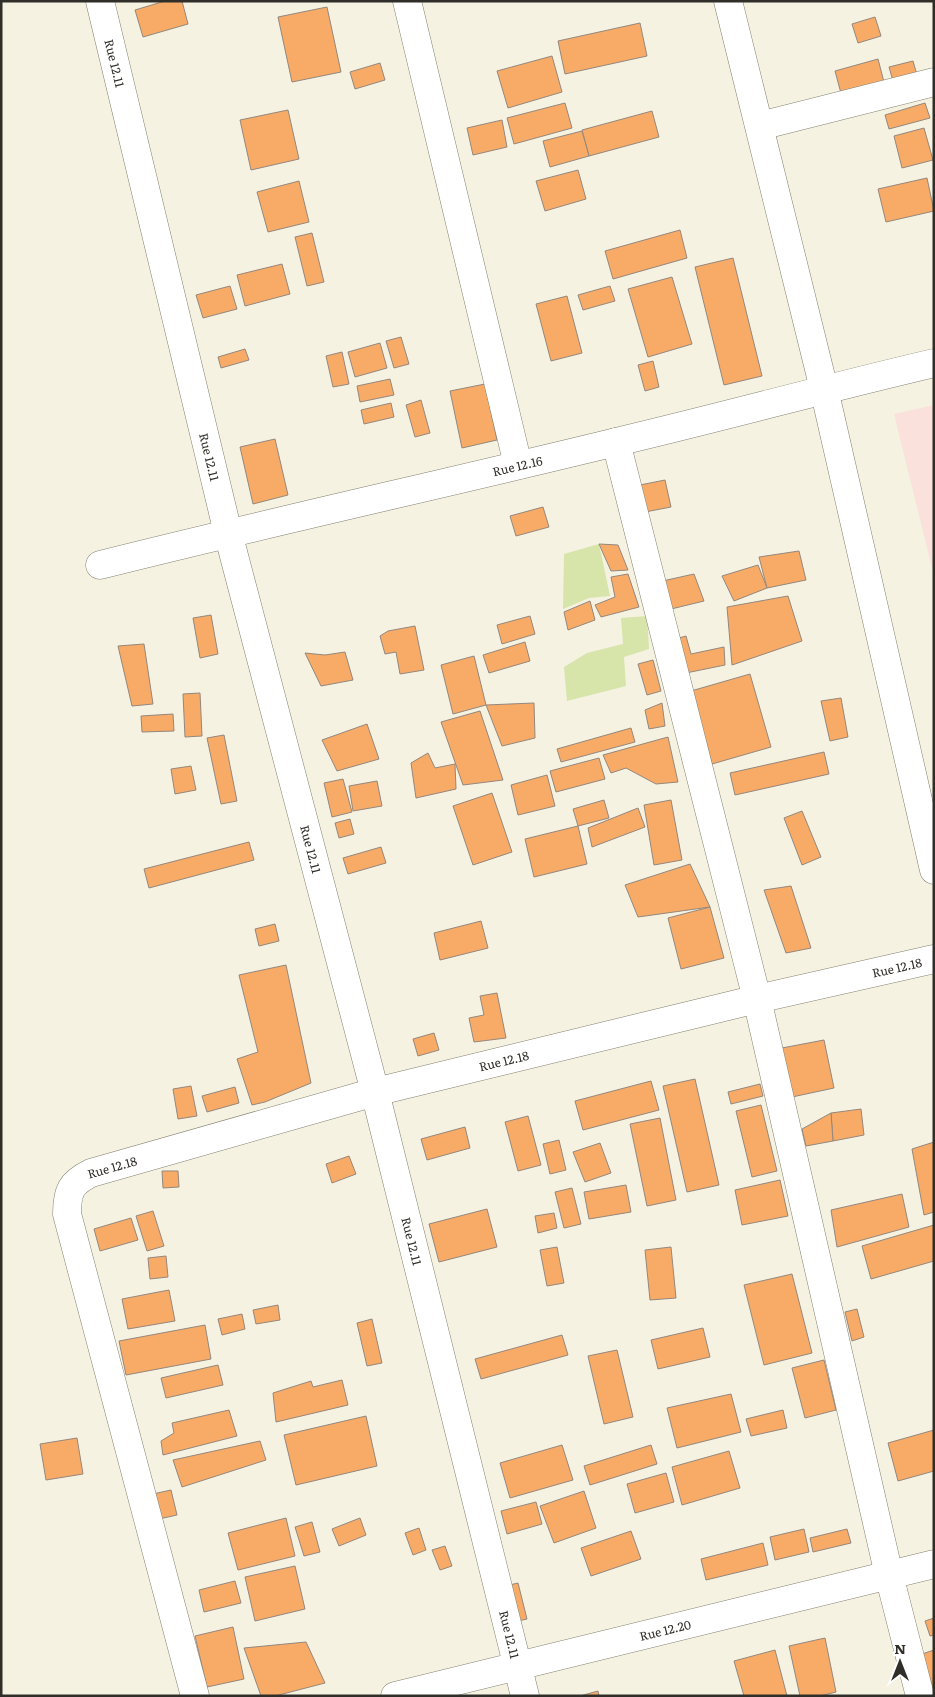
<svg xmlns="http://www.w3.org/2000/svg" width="935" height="1697" viewBox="0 0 935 1697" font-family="Literata,serif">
	<rect width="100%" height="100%" fill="#f5f2e1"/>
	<path fill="#fbe1db" d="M934,405V576L894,414Z"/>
	<g fill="#d7e4aa">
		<path d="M599,544L610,596L589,598L563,609L564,554Z"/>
		<path d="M647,616L649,649L624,657L626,686L567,701L564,667L587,653L623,644L621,618Z"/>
	</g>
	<g fill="#f8ab66" stroke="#94877d">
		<path d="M165,1H182L188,24L143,37L135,10Z"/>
		<path d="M327,7L341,72L292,82L278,17Z"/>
		<path d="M875,17L881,36L858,43L852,24Z"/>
		<path d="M640,23L647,56L565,74L558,41Z"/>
		<path d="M552,56L562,92L508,108L497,71Z"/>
		<path d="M878,59L885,86L842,97L835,71Z"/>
		<path d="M913,61L917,75L893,81L889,67Z"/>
		<path d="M380,63L385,80L355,89L350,72Z"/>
		<path d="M565,103L572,128L514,144L507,118Z"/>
		<path d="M925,103L930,118L889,129L885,115Z"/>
		<path d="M288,110L299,159L251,170L240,120Z"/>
		<path d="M652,111L659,137L589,156L582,130Z"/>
		<path d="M502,120L507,147L473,155L467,128Z"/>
		<path d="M924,128L933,160L902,168L894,136Z"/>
		<path d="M582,131L589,156L550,167L543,141Z"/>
		<path d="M578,170L586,199L545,211L536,181Z"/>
		<path d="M927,178L934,211L886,222L878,189Z"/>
		<path d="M299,181L309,222L268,232L257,192Z"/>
		<path d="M680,230L687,258L613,279L605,251Z"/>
		<path d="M312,233L324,282L307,286L295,237Z"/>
		<path d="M733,258L762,376L724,385L695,267Z"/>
		<path d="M282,264L290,294L245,306L237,275Z"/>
		<path d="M672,277L692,344L648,357L628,289Z"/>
		<path d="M230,286L237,309L203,318L196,295Z"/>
		<path d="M610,286L615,301L583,310L578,295Z"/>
		<path d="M567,296L582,353L551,361L536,304Z"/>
		<path d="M401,337L409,364L394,368L386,341Z"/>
		<path d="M380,343L387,368L355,377L348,352Z"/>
		<path d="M245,349L249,360L221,368L218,357Z"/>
		<path d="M342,352L349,384L333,387L326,356Z"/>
		<path d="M653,361L659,387L645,391L638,365Z"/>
		<path d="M390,379L394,395L360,402L357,386Z"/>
		<path d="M485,384L497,440L462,448L450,391Z"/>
		<path d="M421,400L430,433L415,437L406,405Z"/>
		<path d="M391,403L394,417L364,424L361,410Z"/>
		<path d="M275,439L288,495L253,504L240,447Z"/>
		<path d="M665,480L671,507L645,512L640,485Z"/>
		<path d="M543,507L549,527L516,536L510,516Z"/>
		<path d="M599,544L618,545L628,570L611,571Z"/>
		<path d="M799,551L806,580L767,588L759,557Z"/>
		<path d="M758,565L767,588L734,601L722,576Z"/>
		<path d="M628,574L639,607L601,617L595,605L615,597L611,577Z"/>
		<path d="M694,574L704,601L667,610L658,582Z"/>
		<path d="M788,596L802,641L732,665L727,607Z"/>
		<path d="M590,601L595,620L568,630L564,612Z"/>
		<path d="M211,615L218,654L200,658L193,618Z"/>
		<path d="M530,616L535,634L502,644L497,625Z"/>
		<path d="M415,626L424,670L400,674L396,652L385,654L380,636L388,631Z"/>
		<path d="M686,636L691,654L724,647L725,665L681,674L672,640Z"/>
		<path d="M525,642L530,661L489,673L483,655Z"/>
		<path d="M144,644L153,704L132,706L118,646Z"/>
		<path d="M345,652L353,680L321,686L305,653L325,655Z"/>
		<path d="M474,656L486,705L453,714L441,665Z"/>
		<path d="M653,660L661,691L647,695L638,664Z"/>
		<path d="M750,674L771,747L712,764L691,691Z"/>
		<path d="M200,693L202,736L185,737L183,694Z"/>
		<path d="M841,698L848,737L830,741L821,701Z"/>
		<path d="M534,703L535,738L502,746L486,705Z"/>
		<path d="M662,703L665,726L649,729L645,710Z"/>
		<path d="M480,711L503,780L463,785L441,722Z"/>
		<path d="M173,714L174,731L142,732L141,716Z"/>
		<path d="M367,724L379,759L337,771L322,740Z"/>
		<path d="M631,728L635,742L561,762L557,749Z"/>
		<path d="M224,735L237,801L221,804L207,738Z"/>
		<path d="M668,737L678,782L656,784L626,768L611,773L603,755Z"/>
		<path d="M824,752L829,774L735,795L730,773Z"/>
		<path d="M428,753L435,768L455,764L456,789L416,798L411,763Z"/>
		<path d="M599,758L605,779L556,792L550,771Z"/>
		<path d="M191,766L196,790L175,794L171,769Z"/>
		<path d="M547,775L555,806L518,815L511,785Z"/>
		<path d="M343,779L352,812L332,817L324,783Z"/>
		<path d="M377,781L382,806L353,811L349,786Z"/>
		<path d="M492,793L512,852L473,865L453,806Z"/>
		<path d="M604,800L609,818L578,826L573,809Z"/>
		<path d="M671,800L682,860L654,865L644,805Z"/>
		<path d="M638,808L645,827L592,847L588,828Z"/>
		<path d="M802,811L821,857L802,865L784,818Z"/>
		<path d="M350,819L354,834L339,838L335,823Z"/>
		<path d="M578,826L587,864L534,877L525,839Z"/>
		<path d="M249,842L254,860L149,888L144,869Z"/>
		<path d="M381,847L386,863L348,874L343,858Z"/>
		<path d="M690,864L710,907L638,917L625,885Z"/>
		<path d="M791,886L811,948L786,953L764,890Z"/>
		<path d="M710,907L724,958L681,969L668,918Z"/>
		<path d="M481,921L488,948L440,960L434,933Z"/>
		<path d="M275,924L279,941L259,946L255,929Z"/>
		<path d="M286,965L311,1083L265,1102L252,1105L237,1059L258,1052L239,975Z"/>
		<path d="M497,993L506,1038L474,1042L469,1018L484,1015L480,996Z"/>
		<path d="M434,1033L439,1050L418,1056L413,1039Z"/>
		<path d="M824,1040L834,1088L792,1097L782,1048Z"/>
		<path d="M695,1079L719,1185L687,1192L663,1086Z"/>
		<path d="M651,1081L659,1110L583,1130L575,1101Z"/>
		<path d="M760,1084L763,1096L731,1104L728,1092Z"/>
		<path d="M191,1086L197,1116L178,1119L173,1089Z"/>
		<path d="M235,1087L239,1103L207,1112L202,1096Z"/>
		<path d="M761,1105L777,1171L752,1177L736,1111Z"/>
		<path d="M861,1109L864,1135L833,1141L831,1113Z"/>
		<path d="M831,1113L833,1141L806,1146L802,1129Z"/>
		<path d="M528,1116L541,1165L518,1171L505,1122Z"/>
		<path d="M660,1118L676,1200L647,1206L630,1124Z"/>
		<path d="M465,1127L470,1148L427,1160L421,1139Z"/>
		<path d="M559,1140L566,1170L550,1174L543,1144Z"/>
		<path d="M934,1142V1212L924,1215L912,1149Z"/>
		<path d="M600,1143L611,1173L585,1182L573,1152Z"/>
		<path d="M349,1156L356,1174L332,1183L326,1164Z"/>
		<path d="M162,1171H178L179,1187L163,1188Z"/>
		<path d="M780,1180L788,1216L742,1225L735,1190Z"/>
		<path d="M626,1185L631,1212L589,1219L584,1192Z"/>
		<path d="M572,1188L581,1224L564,1228L555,1192Z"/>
		<path d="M902,1194L909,1227L837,1247L831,1210Z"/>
		<path d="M487,1209L497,1247L439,1262L429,1224Z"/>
		<path d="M153,1211L164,1246L147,1251L136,1216Z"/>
		<path d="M554,1213L557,1228L538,1233L535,1216Z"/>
		<path d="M131,1218L138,1240L100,1251L94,1229Z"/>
		<path d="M934,1225V1261L871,1279L862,1246Z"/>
		<path d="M557,1247L564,1283L547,1286L540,1250Z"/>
		<path d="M671,1247L676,1298L650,1300L645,1250Z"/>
		<path d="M166,1256L168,1277L150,1279L148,1258Z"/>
		<path d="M792,1274L812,1353L764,1365L744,1285Z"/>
		<path d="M169,1290L175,1321L128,1329L122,1299Z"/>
		<path d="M278,1305L280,1320L256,1324L253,1310Z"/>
		<path d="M857,1309L864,1337L852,1341L845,1312Z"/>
		<path d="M242,1314L245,1329L222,1335L218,1319Z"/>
		<path d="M372,1319L382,1363L367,1366L357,1323Z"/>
		<path d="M205,1325L211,1359L126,1375L119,1341Z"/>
		<path d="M703,1328L710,1357L658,1369L651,1340Z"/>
		<path d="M562,1335L568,1355L481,1379L475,1359Z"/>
		<path d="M617,1350L633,1417L604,1424L588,1356Z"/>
		<path d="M824,1360L836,1410L805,1418L792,1368Z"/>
		<path d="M218,1365L223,1385L166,1398L161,1378Z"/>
		<path d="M342,1380L348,1405L276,1422L273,1393L311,1381L313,1387Z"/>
		<path d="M731,1394L741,1432L677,1448L667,1408Z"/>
		<path d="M229,1410L237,1436L163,1455L161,1441L174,1433L172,1423Z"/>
		<path d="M783,1410L787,1428L751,1436L746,1419Z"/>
		<path d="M366,1416L377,1466L296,1485L284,1435Z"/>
		<path d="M934,1430V1471L898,1481L888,1443Z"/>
		<path d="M77,1438L83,1474L46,1480L40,1444Z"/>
		<path d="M260,1441L266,1460L182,1487L173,1460Z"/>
		<path d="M562,1445L573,1480L510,1498L500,1463Z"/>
		<path d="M651,1445L657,1464L590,1485L584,1466Z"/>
		<path d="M729,1451L740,1488L682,1505L672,1467Z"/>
		<path d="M666,1473L674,1502L635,1513L627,1484Z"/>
		<path d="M171,1490L177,1515L159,1519L153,1494Z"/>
		<path d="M584,1491L596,1528L554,1543L540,1506Z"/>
		<path d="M536,1502L542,1524L507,1534L501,1511Z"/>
		<path d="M286,1518L295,1556L238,1570L228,1533Z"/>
		<path d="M360,1518L366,1535L339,1546L332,1529Z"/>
		<path d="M312,1522L320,1552L304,1556L295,1527Z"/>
		<path d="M419,1528L426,1550L413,1555L405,1533Z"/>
		<path d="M804,1529L809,1552L775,1560L770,1537Z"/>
		<path d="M847,1529L851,1543L813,1552L810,1538Z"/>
		<path d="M631,1531L641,1559L591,1576L581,1548Z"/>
		<path d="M763,1543L768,1565L706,1580L701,1559Z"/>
		<path d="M445,1546L452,1566L440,1570L432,1550Z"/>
		<path d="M295,1566L305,1609L255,1621L245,1577Z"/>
		<path d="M235,1581L241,1603L204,1612L199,1590Z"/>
		<path d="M518,1583L527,1619L509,1623L501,1587Z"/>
		<path d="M934,1618V1635L930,1636L925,1621Z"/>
		<path d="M233,1627L244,1679L207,1687L195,1636Z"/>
		<path d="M825,1638L836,1692L820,1696H800L789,1646Z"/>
		<path d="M306,1642L325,1683L275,1696H261L244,1648Z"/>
		<path d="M775,1650L787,1696H744L734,1661Z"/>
		<path d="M934,1650V1691L922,1654Z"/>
		<path d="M598,1691L599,1696H580Z"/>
	</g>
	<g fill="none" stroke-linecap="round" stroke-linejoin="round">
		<defs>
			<g id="minor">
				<path id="s1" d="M100,1L228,533L375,1092L525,1696"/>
				<path d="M407,1L518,465"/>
				<path d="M728,1L824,389L934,870"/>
				<path d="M760,126L934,82"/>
				<path d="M616,442L757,999L889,1575L920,1696"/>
				<path id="s2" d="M100,565C271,522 444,484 616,442C722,417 827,388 934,363"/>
				<path id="s3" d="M195,1696L67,1214C67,1191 71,1183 91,1173L375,1092L757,999L934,959"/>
				<path id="s4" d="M395,1696L934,1564"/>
			</g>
		</defs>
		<use href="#minor" stroke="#838071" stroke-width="29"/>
		<use href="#minor" stroke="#fff" stroke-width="28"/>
	</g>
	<g text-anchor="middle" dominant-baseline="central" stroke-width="4" stroke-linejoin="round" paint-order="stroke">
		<g font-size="12" fill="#302e28" stroke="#fff">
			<text stroke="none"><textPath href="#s1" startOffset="64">Rue 12.11</textPath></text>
			<text stroke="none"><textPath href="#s1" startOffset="469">Rue 12.11</textPath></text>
			<text stroke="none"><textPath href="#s2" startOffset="429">Rue 12.16</textPath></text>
			<text stroke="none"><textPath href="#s1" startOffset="874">Rue 12.11</textPath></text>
			<text stroke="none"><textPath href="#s3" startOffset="1382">Rue 12.18</textPath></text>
			<text stroke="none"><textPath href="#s3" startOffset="978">Rue 12.18</textPath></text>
			<text stroke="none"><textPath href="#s3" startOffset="572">Rue 12.18</textPath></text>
			<text stroke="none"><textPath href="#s1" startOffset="1279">Rue 12.11</textPath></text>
			<text stroke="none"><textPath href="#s4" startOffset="278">Rue 12.20</textPath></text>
			<text stroke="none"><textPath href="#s1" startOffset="1684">Rue 12.11</textPath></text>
		</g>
	</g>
	<rect width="935" height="1697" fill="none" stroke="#302e28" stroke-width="5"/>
	<g transform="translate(900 1662)" stroke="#ffffff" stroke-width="4" paint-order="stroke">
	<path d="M0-4L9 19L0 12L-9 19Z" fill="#302e28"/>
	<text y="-8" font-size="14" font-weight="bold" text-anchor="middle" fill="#302e28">N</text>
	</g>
</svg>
